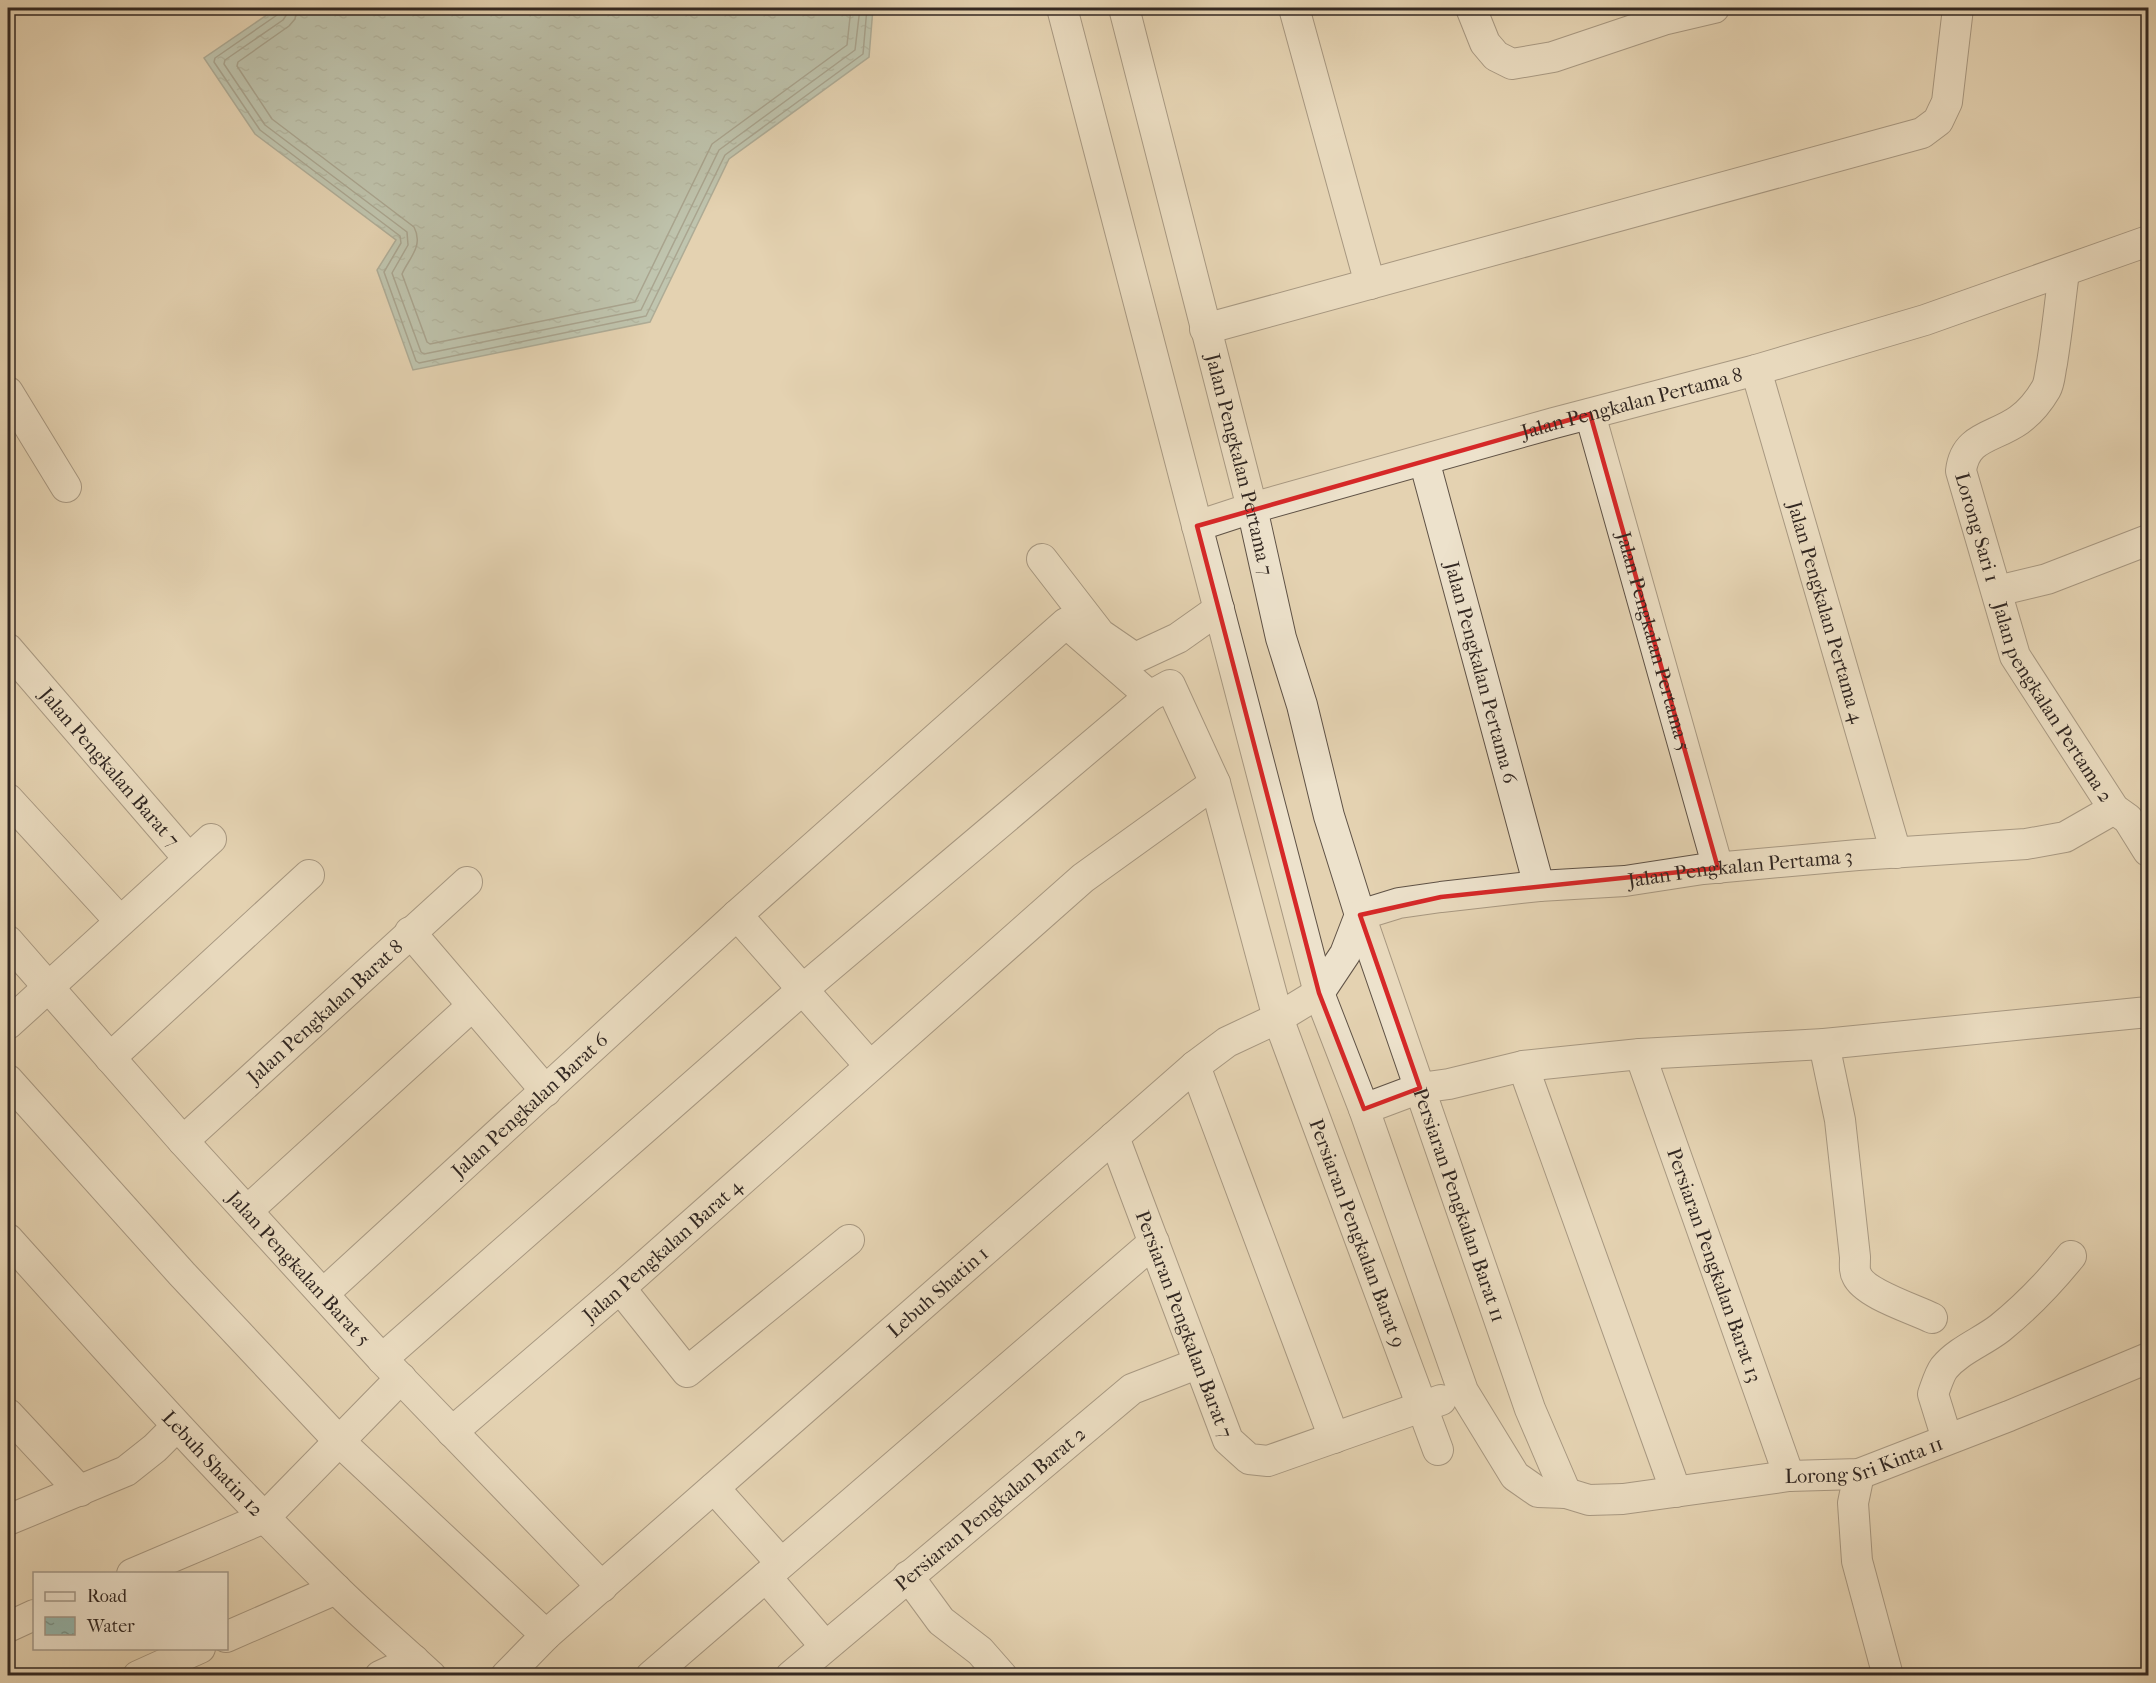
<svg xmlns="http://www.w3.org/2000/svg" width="2156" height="1683" viewBox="0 0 2156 1683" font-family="'IM FELL French Canon',serif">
	<defs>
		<pattern id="water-ripples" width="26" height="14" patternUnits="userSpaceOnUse" patternTransform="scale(1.5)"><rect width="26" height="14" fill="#95b7ae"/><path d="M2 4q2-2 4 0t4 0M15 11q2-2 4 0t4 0" fill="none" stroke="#7a958d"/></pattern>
	</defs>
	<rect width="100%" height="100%" fill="#e4d2b1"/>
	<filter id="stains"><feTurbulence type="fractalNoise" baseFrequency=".00333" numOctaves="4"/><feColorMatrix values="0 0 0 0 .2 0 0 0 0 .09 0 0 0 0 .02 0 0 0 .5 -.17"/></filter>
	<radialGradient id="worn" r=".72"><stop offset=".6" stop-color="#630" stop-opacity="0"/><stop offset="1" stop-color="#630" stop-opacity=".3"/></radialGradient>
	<path fill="url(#water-ripples)" stroke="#6e7e76" stroke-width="1.5" d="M277,8H873L869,57L729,159L650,322L413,370L377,270L396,240L255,134L204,58Z"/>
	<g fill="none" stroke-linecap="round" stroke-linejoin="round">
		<g stroke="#647068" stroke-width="1.5">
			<path d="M280,8L277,15L215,58L214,62L260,130L400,236L401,243L384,272L416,361L419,363L646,316L725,155L863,54L867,8"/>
			<path d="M288,8L287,14L283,20L225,60L224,64L265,125L407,232L408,245L392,273L421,352L424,354L641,310L719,150L855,50L860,8"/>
			<path d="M297,8L295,19L289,26L238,62L237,66L272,119L414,227C424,246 409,258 402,274L427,342L430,344L635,302L712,144L847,45L851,8"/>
		</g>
		<defs>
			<g id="minor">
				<path id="s1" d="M1062,8L1319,993L1364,1109L1463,1391L1515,1476L1538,1492L1566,1493L1589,1500L1623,1499L1789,1476L1859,1474L2009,1416L2148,1358"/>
				<path id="s2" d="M1124,8L1252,508L1281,638L1302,705L1329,816L1360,915L1530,1409L1566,1493"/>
				<path d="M1294,8L1370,284"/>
				<path d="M1471,8L1485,43L1496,56L1512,64L1553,57L1663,20L1714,8"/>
				<path id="s3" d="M2064,272C2060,302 2057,332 2052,363C2050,371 2050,382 2046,389C2039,401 2030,412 2019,420C1994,438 1965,436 1961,471L2015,656L2114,809L2128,819L2148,851"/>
				<path d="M1205,329L1922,133L1938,121L1947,102L1958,8"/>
				<path id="s4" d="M1756,370L1896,853"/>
				<path d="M8,392L66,487"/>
				<path id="s5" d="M1590,414L1718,868"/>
				<path id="s6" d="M1424,460L1539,886"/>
				<path id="s7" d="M1197,526L1252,508L1554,423L1756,370L1925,320L2148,241"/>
				<path d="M1042,559L1100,634L1135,658L1178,638L1219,609"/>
				<path d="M1997,591L2047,579L2148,540"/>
				<path id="s8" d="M8,649L189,859"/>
				<path d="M8,799L120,921"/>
				<path d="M737,915L870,1066"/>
				<path id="s9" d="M1360,915L1399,903L1441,897L1539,886L1625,881L1703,869L1858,855L2026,844L2065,837L2114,809"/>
				<path d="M410,932L546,1091"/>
				<path id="s10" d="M8,941L183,1141L382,1359L602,1587"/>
				<path d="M8,1024L211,839"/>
				<path d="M1824,1044L1840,1120L1855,1257C1855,1264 1854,1271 1857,1276C1865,1294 1914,1309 1932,1318"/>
				<path id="s11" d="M1640,1054L1789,1476"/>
				<path d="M110,1058L309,875"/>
				<path d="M1195,1066L1334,1438"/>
				<path d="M1523,1066L1676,1492"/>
				<path d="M8,1080L182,1274L339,1441L546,1635"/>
				<path d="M1364,1109L1420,1088L1449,1084L1523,1066L1640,1054L1824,1044L2148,1012"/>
				<path id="s12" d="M1114,1137L1228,1440L1249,1459L1268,1461L1441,1400"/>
				<path id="s13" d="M183,1141L467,882"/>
				<path d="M247,1211L472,1006"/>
				<path id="s14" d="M8,1239C114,1357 220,1476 334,1587C365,1618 399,1646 431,1676"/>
				<path d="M620,1288L687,1372L849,1240"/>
				<path id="s15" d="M323,1294L737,915L1066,623L1150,696"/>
				<path id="s16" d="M382,1359L802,990L1150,696L1170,685L1215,783L1278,1018L1438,1450"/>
				<path d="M8,1414L80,1491"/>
				<path id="s17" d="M452,1432L620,1288L1083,878L1215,783"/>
				<path d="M1947,1439L1933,1394C1936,1386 1939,1375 1944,1368C1959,1350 1982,1342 2000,1328C2026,1307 2050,1282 2071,1256"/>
				<path d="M1859,1474L1853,1503L1857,1561L1888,1676"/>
				<path d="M714,1488L781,1563"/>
				<path d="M8,1520L126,1471L155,1448L176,1427"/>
				<path d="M132,1574L264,1518L401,1378"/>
				<path d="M908,1576L941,1621L980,1651L1002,1676"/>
				<path d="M766,1577L825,1646"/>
				<path d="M8,1627L34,1615"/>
				<path d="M226,1637L336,1589"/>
				<path d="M138,1676L200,1648"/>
				<path d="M380,1676L414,1660"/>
				<path id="s18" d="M506,1676L546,1635L1195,1066L1227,1042L1278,1018L1319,993L1345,954L1360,915"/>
				<path d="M651,1676L1154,1242"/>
				<path id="s19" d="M791,1676L1132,1389L1199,1363"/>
			</g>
		</defs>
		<use href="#minor" stroke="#5f5246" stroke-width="32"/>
		<use href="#minor" stroke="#ede2cc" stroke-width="30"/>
	</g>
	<path d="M0 0H2156V1683H0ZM1590,414L1718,868L1441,897L1360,915L1420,1088L1364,1109L1319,993L1197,526Z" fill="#e4d2b1" fill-opacity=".55" fill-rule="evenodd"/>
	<path fill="none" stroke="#d62828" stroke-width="4.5" stroke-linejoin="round" d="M1590,414L1718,868L1441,897L1360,915L1420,1088L1364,1109L1319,993L1197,526Z"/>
	<g text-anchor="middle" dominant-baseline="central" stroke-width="4.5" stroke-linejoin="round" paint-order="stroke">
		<g font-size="20" fill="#332822" stroke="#ede2cc">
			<text stroke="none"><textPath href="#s7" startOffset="452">Jalan Pengkalan Pertama 8</textPath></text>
			<text stroke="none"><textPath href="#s2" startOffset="471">Jalan Pengkalan Pertama 7</textPath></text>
			<text stroke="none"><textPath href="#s3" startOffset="300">Lorong Sari 1</textPath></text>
			<text stroke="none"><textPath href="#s4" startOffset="252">Jalan Pengkalan Pertama 4</textPath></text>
			<text stroke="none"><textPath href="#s5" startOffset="236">Jalan Pengkalan Pertama 5</textPath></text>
			<text stroke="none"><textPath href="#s6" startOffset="220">Jalan Pengkalan Pertama 6</textPath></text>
			<text stroke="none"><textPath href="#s3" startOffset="492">Jalan pengkalan Pertama 2</textPath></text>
			<text stroke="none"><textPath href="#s8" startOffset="156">Jalan Pengkalan Barat 7</textPath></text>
			<text stroke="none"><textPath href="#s9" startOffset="384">Jalan Pengkalan Pertama 3</textPath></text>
			<text stroke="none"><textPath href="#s13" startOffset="192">Jalan Pengkalan Barat 8</textPath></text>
			<text stroke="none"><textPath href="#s15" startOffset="280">Jalan Pengkalan Barat 6</textPath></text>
			<text stroke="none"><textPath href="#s2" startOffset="1244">Persiaran Pengkalan Barat 11</textPath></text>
			<text stroke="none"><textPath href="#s16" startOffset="1618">Persiaran Pengkalan Barat 9</textPath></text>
			<text stroke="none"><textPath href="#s17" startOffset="278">Jalan Pengkalan Barat 4</textPath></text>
			<text stroke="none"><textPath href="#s11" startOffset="224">Persiaran Pengkalan Barat 13</textPath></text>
			<text stroke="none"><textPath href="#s10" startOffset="438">Jalan Pengkalan Barat 5</textPath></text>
			<text stroke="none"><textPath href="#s18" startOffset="578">Lebuh Shatin 1</textPath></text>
			<text stroke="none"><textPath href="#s12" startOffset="200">Persiaran Pengkalan Barat 7</textPath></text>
			<text stroke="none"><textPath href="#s1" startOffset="1900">Lorong Sri Kinta 11</textPath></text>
			<text stroke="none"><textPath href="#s14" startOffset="304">Lebuh Shatin 12</textPath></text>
			<text stroke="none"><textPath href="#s19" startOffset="260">Persiaran Pengkalan Barat 2</textPath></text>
		</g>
	</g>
	<rect width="2156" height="1683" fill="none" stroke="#e4d2b1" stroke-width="30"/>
	<rect x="9" y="9" width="2138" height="1665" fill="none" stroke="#332822" stroke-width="3"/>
	<rect x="15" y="15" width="2126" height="1653" fill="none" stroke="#332822" stroke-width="1.5"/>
	<rect x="33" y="1572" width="195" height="78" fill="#ede2cc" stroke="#a39888" stroke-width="1.5"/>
	<rect x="45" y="1592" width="30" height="9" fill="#ede2cc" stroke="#a39888" stroke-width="1.5"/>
	<text x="87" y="1602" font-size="18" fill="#332822">Road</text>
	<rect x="45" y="1617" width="30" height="18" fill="url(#water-ripples)" stroke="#a39888" stroke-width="1.5"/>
	<text x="87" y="1632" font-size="18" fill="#332822">Water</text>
	<rect width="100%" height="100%" filter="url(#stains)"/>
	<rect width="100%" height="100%" fill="url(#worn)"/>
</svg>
